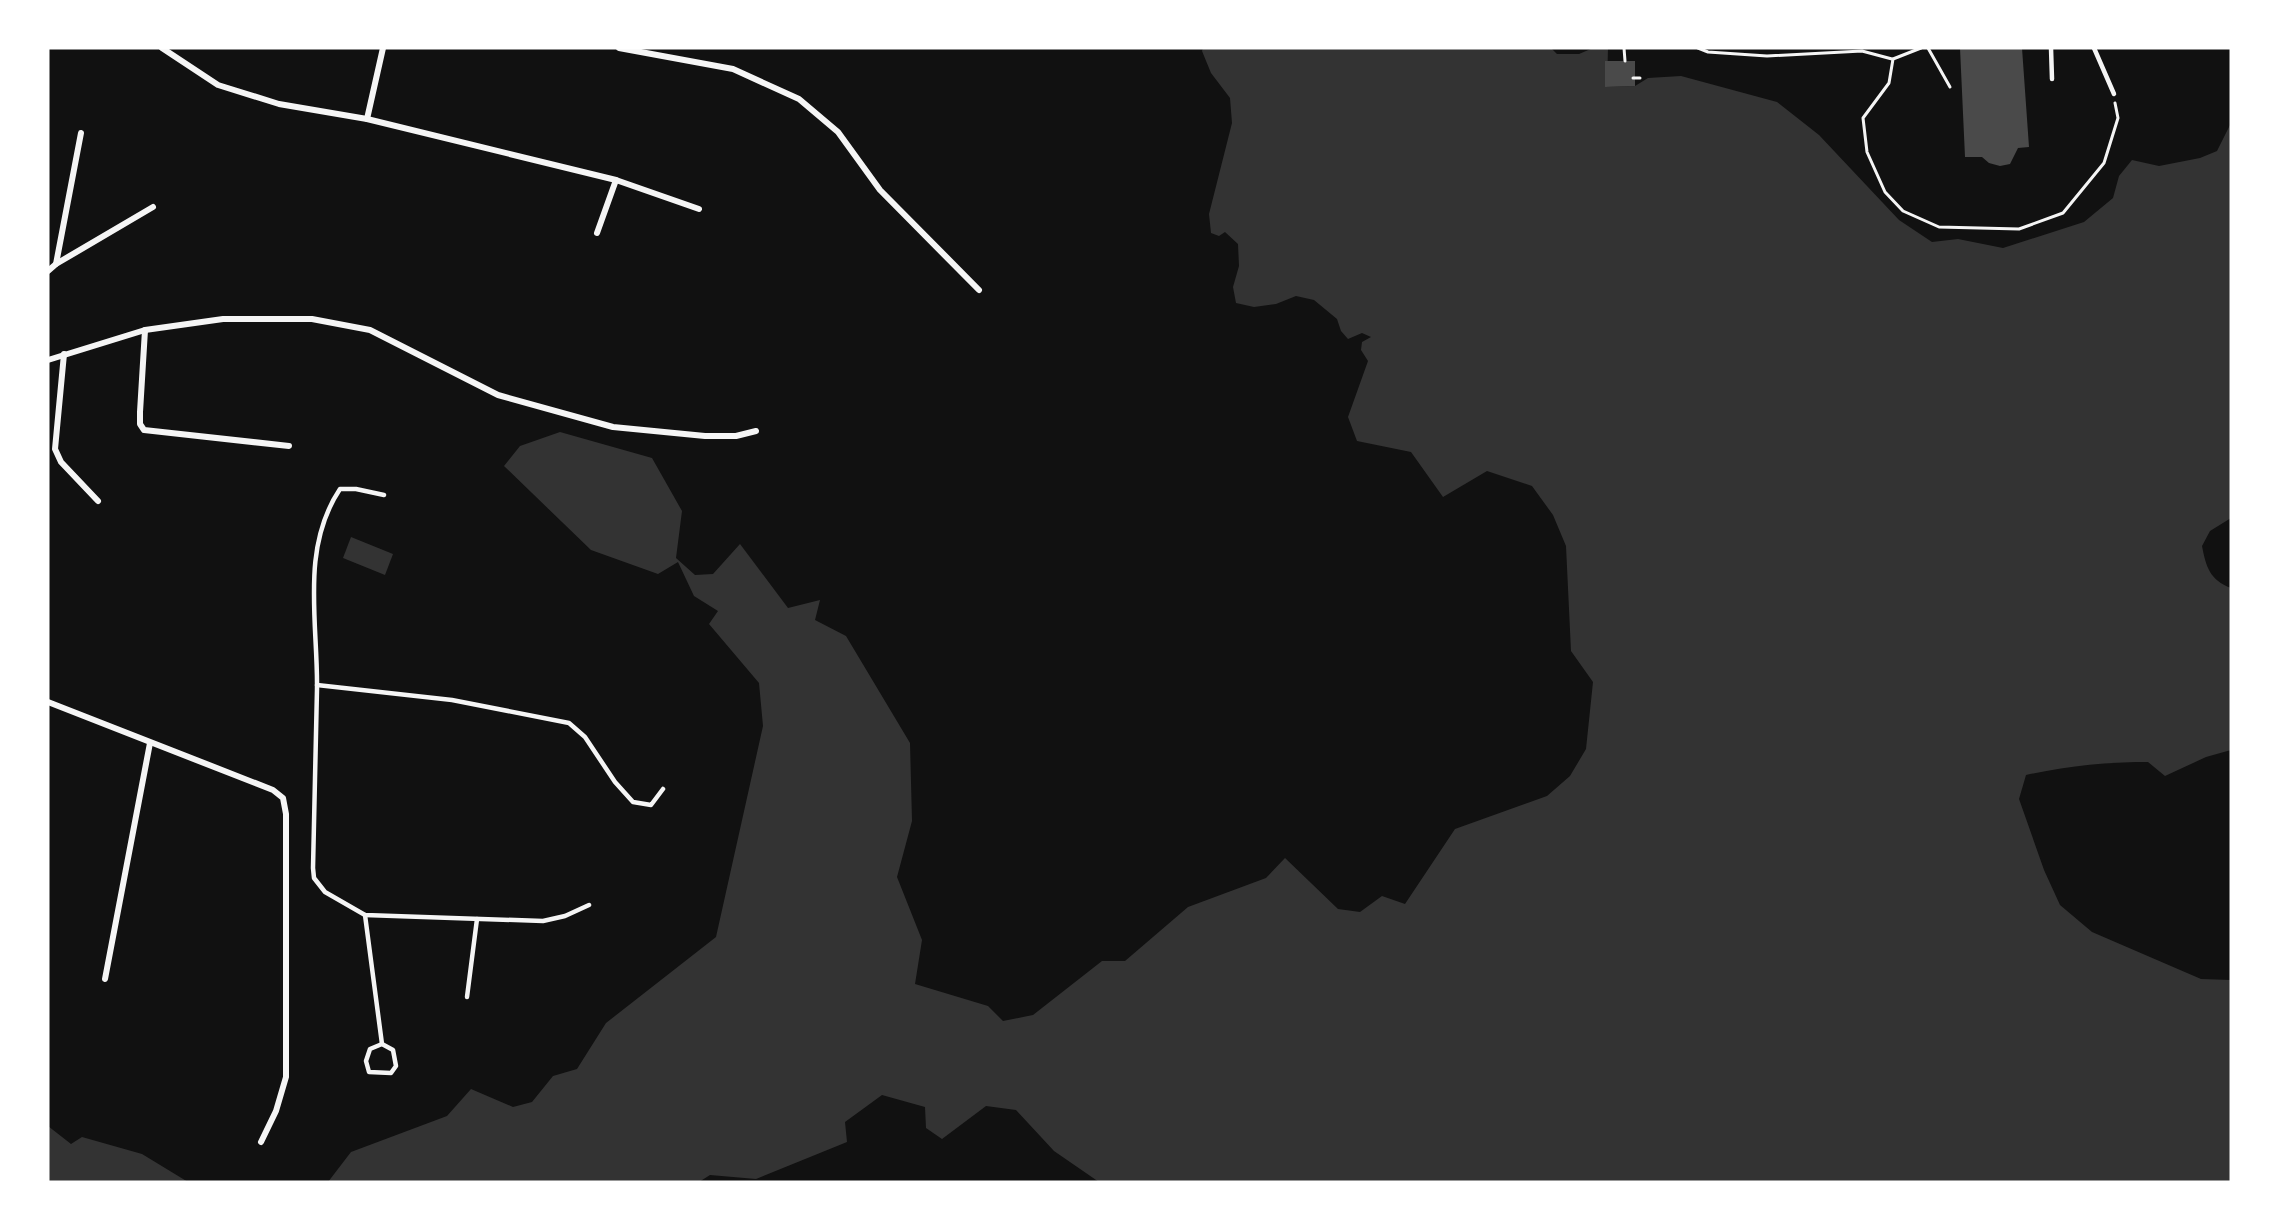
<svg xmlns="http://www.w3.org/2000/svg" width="2279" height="1230" viewBox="0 0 2279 1230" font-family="'IBM Plex Sans',sans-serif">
	<rect width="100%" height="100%" fill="#111"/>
	<g fill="#333">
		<path d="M1203,48H1551L1557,54H1579L1593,48H1608L1607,87L1635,86L1648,78L1681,76L1777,102L1819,135L1899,220L1932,242L1958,239L2003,248L2084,222L2113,198L2119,176L2132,160L2159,166L2200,158L2217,151L2231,123V518L2210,531L2202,546C2206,567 2210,580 2231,588V750L2206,757L2165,776L2148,762C2106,762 2067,766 2026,775L2019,799L2044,870L2060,905L2092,932L2201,979L2231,980V1182H1099L1054,1151L1016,1110L986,1106L942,1139L926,1128L925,1107L882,1095L845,1122L847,1142L756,1179L710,1175L699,1182H328L351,1152L447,1116L471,1089L513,1107L532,1102L553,1076L577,1069L606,1023L716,937L763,726L759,683L709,624L718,611L694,596L678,562L658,574L591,550L504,466L520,446L560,432L652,458L682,511L676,558L695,575L713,574L740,544L788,608L820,600L815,620L846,636L910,743L912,821L897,877L922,940L915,984L988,1006L1003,1021L1033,1015L1102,961H1125L1188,907L1266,878L1285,858L1338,909L1360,912L1382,896L1405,904L1455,829L1547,796L1570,776L1586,749L1593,682L1571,651L1566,546L1553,515L1532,486L1487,471L1443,497L1411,452L1357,441L1348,417L1368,361L1361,350L1362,342L1371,337L1362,333L1348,339L1341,331L1337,319L1314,300L1296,296L1276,304L1254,307L1236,303L1233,287L1239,266L1238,244L1225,232L1219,236L1211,233L1209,214L1232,123L1230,98L1211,73L1202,51Z"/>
		<path d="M351,537L393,554L385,575L343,558Z"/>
		<path d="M48,1126L71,1144L82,1137L142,1154L188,1182H48Z"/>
	</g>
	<g fill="#4a4a4a">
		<path d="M1960,48H2022L2029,147L2018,148L2010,164L2000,166L1989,163L1982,157H1965Z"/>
		<path d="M1605,61H1635V86L1605,87Z"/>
	</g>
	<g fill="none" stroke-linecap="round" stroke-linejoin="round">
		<g stroke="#f5f5f5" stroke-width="3">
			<path d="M1624,48L1625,61"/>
			<path d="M1698,48L1708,52L1767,56L1862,51L1892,59"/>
			<path d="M1921,48L1893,59L1889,83L1863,118L1867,152L1885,192L1903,211L1939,227L2019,229L2063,213L2104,163L2118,118L2115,103"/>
			<path d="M1928,48L1950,87"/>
			<path d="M1633,78H1640"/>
		</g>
		<g stroke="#f5f5f5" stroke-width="4.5">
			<path d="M2051,48L2052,79"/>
			<path d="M2094,48L2114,94"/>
			<path d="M384,495L356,489H340C300,549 318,622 317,689C316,749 314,808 313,868L314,878L325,892L365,915L543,921L565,916L589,905"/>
			<path d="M317,685L452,700L569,723L585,737L615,782L633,802L651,805L663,789"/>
			<path d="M365,915L382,1044"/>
			<path d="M467,997L477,919"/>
			<path d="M382,1044L393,1050L396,1066L391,1073L369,1072L366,1061L370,1049Z"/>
		</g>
		<g stroke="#f5f5f5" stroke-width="6">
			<path d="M162,48L218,85L279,104L367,119"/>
			<path d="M383,48L367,119L616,180L699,209"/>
			<path d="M619,48L733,69L799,99L838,132L880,190L979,290"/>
			<path d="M597,233L616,180"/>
			<path d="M56,264L81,133"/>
			<path d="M48,271L56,264L153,207"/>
			<path d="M145,330L140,412V424L144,430L289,446"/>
			<path d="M64,354L55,449L61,462L98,501"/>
			<path d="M48,360L145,330L223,319H312L370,330L498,395L613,427L705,436H736L756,431"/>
			<path d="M48,702L273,790L283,798L286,814V1077L276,1111L261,1142"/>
			<path d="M105,979L150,743"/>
		</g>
	</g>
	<rect width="2279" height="1230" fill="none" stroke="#ffffff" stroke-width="99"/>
</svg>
